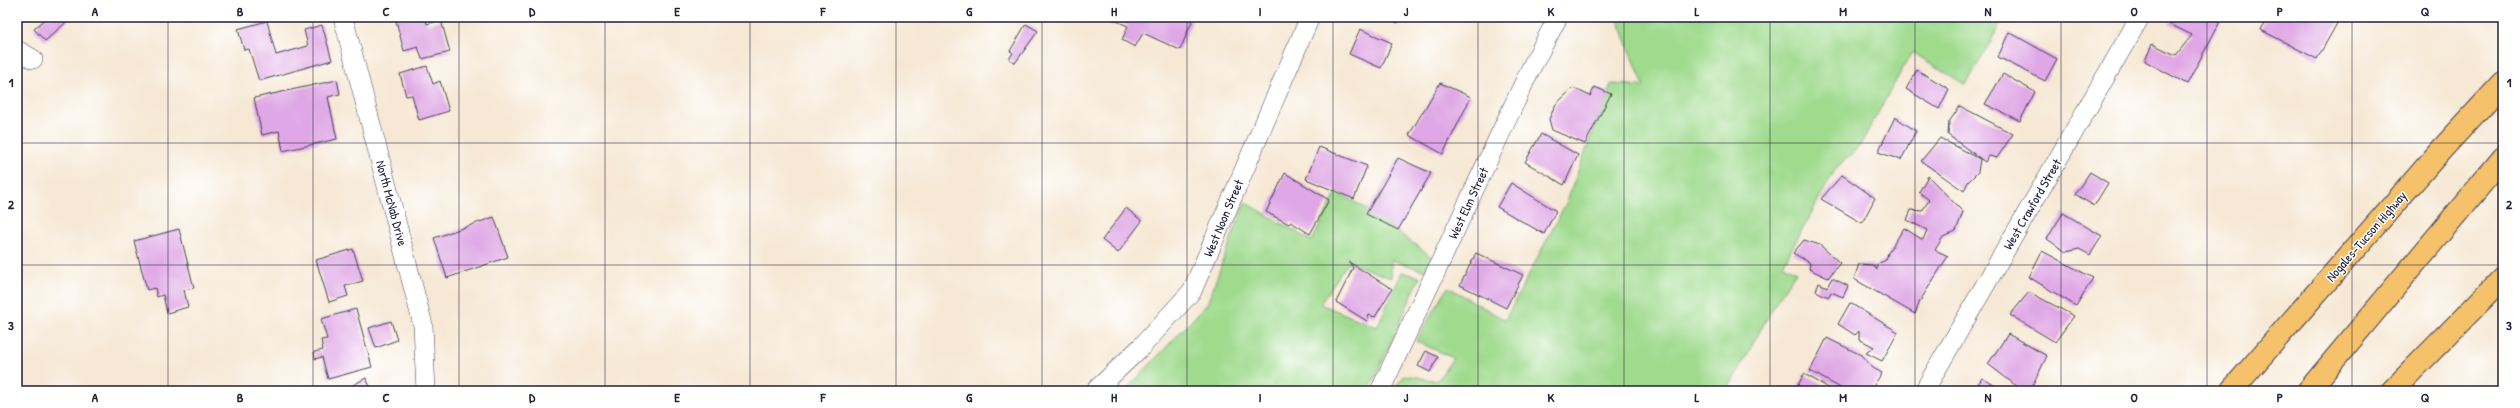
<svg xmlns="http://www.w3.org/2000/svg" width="2520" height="408" viewBox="0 0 2520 408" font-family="'Patrick Hand',sans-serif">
	<rect width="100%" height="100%" fill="#fff"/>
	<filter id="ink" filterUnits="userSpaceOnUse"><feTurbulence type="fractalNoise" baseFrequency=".025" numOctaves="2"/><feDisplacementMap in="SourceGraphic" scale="8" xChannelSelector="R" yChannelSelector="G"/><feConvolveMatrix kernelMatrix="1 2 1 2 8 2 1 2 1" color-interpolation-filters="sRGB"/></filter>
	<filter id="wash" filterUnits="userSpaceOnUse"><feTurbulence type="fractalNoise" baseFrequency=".012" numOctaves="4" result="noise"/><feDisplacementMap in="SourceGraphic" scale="16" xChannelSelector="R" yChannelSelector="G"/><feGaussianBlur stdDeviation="0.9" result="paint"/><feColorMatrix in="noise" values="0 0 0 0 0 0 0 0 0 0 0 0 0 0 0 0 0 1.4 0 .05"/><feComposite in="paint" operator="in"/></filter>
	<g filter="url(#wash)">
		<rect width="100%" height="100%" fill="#f6e8d4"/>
		<g fill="#9fda8d" stroke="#607e64">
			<path d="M1617,17H1994L2002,21L1966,85L1912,52L1859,147L1836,168L1783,265L1796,272L1776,302L1727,391H1392L1405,375L1437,381L1453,358L1416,341L1448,287L1505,320L1566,203L1611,84L1644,86Z"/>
			<path d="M1337,192L1364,207L1433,258L1429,272L1391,260V278L1348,262L1320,304L1377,327L1402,272L1420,277L1369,391H1125L1207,304L1245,202L1312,241Z"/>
		</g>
		<g id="blocks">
			<g fill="#dfa7e5">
				<path d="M47,17H72L45,41L34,29Z"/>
				<path d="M395,17H425L427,24L441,20L450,52L422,59L418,47L404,51Z"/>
				<path d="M1107,17H1182L1192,21L1180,50L1143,33L1135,47L1122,40L1128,26Z"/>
				<path d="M1384,17H1400L1398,23Z"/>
				<path d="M2174,17L2222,18L2187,84L2145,61L2152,44L2176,55L2192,35L2169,24Z"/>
				<path d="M2267,17H2339L2340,18L2317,59L2261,30Z"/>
				<path d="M267,21L276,55L308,46L304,30L322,25L332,60L259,81L249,49L244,50L238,29Z"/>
				<path d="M1026,24L1038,31L1015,63L1009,59L1013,53L1010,51Z"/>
				<path d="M1360,29L1392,43L1381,68L1349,54Z"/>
				<path d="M2009,32L2057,59L2045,81L1998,57Z"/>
				<path d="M427,66L433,84L440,81L449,111L419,120L412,95L406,96L400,74Z"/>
				<path d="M1917,70L1949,89L1939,109L1906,89Z"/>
				<path d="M2003,74L2035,92L2020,121L1985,104Z"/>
				<path d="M337,80L340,94L328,97L337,139L283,151L279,131L262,135L254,98Z"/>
				<path d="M1440,83L1471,97L1443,154L1409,135Z"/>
				<path d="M1595,87L1611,94L1585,144L1552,130L1549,119L1556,104L1573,88L1590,96Z"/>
				<path d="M1960,106L2013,134L1997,158L1989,156L1985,162L1948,135L1949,122Z"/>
				<path d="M1895,117L1916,131L1901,160L1878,152Z"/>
				<path d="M1541,134L1578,155L1564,185L1525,162Z"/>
				<path d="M1940,138L1980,159L1978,172L1968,182L1964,191L1921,161Z"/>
				<path d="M1319,147L1367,166L1354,199L1306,179Z"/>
				<path d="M1398,158L1431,173L1398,230L1366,214Z"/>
				<path d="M2090,172L2108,183L2094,206L2075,194Z"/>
				<path d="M1285,173L1329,200L1310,234L1291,222L1289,224L1266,212Z"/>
				<path d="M1842,175L1875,198L1862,223L1821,199Z"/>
				<path d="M1928,176L1963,212L1956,231L1943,237L1935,250L1948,256L1920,301L1915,314L1854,279L1859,264L1873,265L1877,270V264L1886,260L1888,253L1904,228L1923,240L1927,230L1907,220L1911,210L1922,211L1929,200L1919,192Z"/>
				<path d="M1511,183L1556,211L1544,234L1497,207Z"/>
				<path d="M1126,208L1142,221L1118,253L1102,240Z"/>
				<path d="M2063,213L2102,236L2090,255L2079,249L2066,252L2047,239Z"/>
				<path d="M494,217L508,257L447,278L434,238Z"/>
				<path d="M179,229L194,288L184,290L188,307L167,313L163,295L157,297L155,288L147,290L134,241Z"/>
				<path d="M1804,240L1820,245L1840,263L1828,278L1809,269L1810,263L1793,253Z"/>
				<path d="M353,249L363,281L345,286L348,296L329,302L316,260Z"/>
				<path d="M2042,251L2093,278L2076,306L2029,277Z"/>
				<path d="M1476,253L1523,275L1506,308L1460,285Z"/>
				<path d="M1349,262L1392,289L1375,317L1369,315L1367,321L1336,302L1353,268Z"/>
				<path d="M1832,278L1848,286L1843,297L1831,292L1828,297L1816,291L1819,283L1827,287Z"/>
				<path d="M2029,292L2074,316L2055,342L2010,315Z"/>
				<path d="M1850,303L1898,332L1882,361L1866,353L1874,347L1859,339V331L1855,335L1838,324Z"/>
				<path d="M356,309L372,367L328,379L322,357L315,359L314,352L323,350L321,340L327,339L321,319Z"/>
				<path d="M391,321L397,340L376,348L369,328Z"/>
				<path d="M2008,334L2047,356L2030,391H2023L1988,364Z"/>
				<path d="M1827,338L1861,355L1873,368L1882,373L1870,391H1846L1810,371Z"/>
				<path d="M1426,351L1438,357L1430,372L1418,366Z"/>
				<path d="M1804,374L1822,384L1833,391H1795Z"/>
				<path d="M366,378L372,391H342Z"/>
				<path d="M1982,378L2004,391H1974Z"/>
			</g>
		</g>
	</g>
	<g filter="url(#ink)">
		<use href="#blocks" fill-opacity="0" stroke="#424052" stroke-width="1"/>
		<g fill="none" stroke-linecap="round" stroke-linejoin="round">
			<defs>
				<g id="minor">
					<path d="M343,17L423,325L426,391"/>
					<path d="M17,50L33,59"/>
					<path d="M1095,391L1141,347L1192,291L1310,17"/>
					<path d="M1380,391L1531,68L1558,17"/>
					<path d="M1924,391L2140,17"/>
				</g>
				<g id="highway">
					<path d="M2231,391L2441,150L2503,83"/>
					<path d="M2308,391L2503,158"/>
					<path d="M2392,391L2503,278"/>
				</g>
			</defs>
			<use href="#minor" stroke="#424052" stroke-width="20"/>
			<use href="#highway" stroke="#424052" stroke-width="24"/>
			<use href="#minor" stroke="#fff" stroke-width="19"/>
			<use href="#highway" stroke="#f5c16b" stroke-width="22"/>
		</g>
	</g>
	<path fill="none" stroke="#22223b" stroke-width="1" stroke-opacity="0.55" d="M168,17V391M313,17V391M459,17V391M605,17V391M750,17V391M896,17V391M1042,17V391M1187,17V391M1333,17V391M1478,17V391M1624,17V391M1770,17V391M1915,17V391M2061,17V391M2207,17V391M2352,17V391M17,143H2503M17,265H2503"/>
	<g text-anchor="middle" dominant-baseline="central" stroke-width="3" stroke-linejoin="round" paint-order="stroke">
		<g font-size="13" fill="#22223b" stroke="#fff">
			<text transform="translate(392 203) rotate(75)">North McNab Drive</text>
			<text transform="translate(1468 203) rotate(-65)">West Elm Street</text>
			<text transform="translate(2032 204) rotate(-60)">West Crawford Street</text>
			<text transform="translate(1223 218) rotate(-67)">West Noon Street</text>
			<text transform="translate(2366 236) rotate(-49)">Nogales–Tucson Highway</text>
		</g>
	</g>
	<rect width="2520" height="408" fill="none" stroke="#fff" stroke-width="44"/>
	<rect x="22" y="22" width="2476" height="364" fill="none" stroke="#22223b" stroke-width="1.5"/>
	<g font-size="13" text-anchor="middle" font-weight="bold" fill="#22223b">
		<text x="95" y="16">A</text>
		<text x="240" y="16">B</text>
		<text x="386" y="16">C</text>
		<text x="532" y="16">D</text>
		<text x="677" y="16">E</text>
		<text x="823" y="16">F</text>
		<text x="969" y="16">G</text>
		<text x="1114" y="16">H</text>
		<text x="1260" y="16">I</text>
		<text x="1406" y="16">J</text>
		<text x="1551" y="16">K</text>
		<text x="1697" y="16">L</text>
		<text x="1843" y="16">M</text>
		<text x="1988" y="16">N</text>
		<text x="2134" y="16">O</text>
		<text x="2280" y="16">P</text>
		<text x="2425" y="16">Q</text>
		<text x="11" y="87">1</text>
		<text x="2509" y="87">1</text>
		<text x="11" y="209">2</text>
		<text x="2509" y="209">2</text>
		<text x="11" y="330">3</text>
		<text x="2509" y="330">3</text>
		<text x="95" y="402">A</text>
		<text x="240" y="402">B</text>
		<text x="386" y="402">C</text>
		<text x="532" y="402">D</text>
		<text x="677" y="402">E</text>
		<text x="823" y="402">F</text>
		<text x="969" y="402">G</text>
		<text x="1114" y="402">H</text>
		<text x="1260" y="402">I</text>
		<text x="1406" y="402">J</text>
		<text x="1551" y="402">K</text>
		<text x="1697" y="402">L</text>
		<text x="1843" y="402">M</text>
		<text x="1988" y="402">N</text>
		<text x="2134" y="402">O</text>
		<text x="2280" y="402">P</text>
		<text x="2425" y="402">Q</text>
	</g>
</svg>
